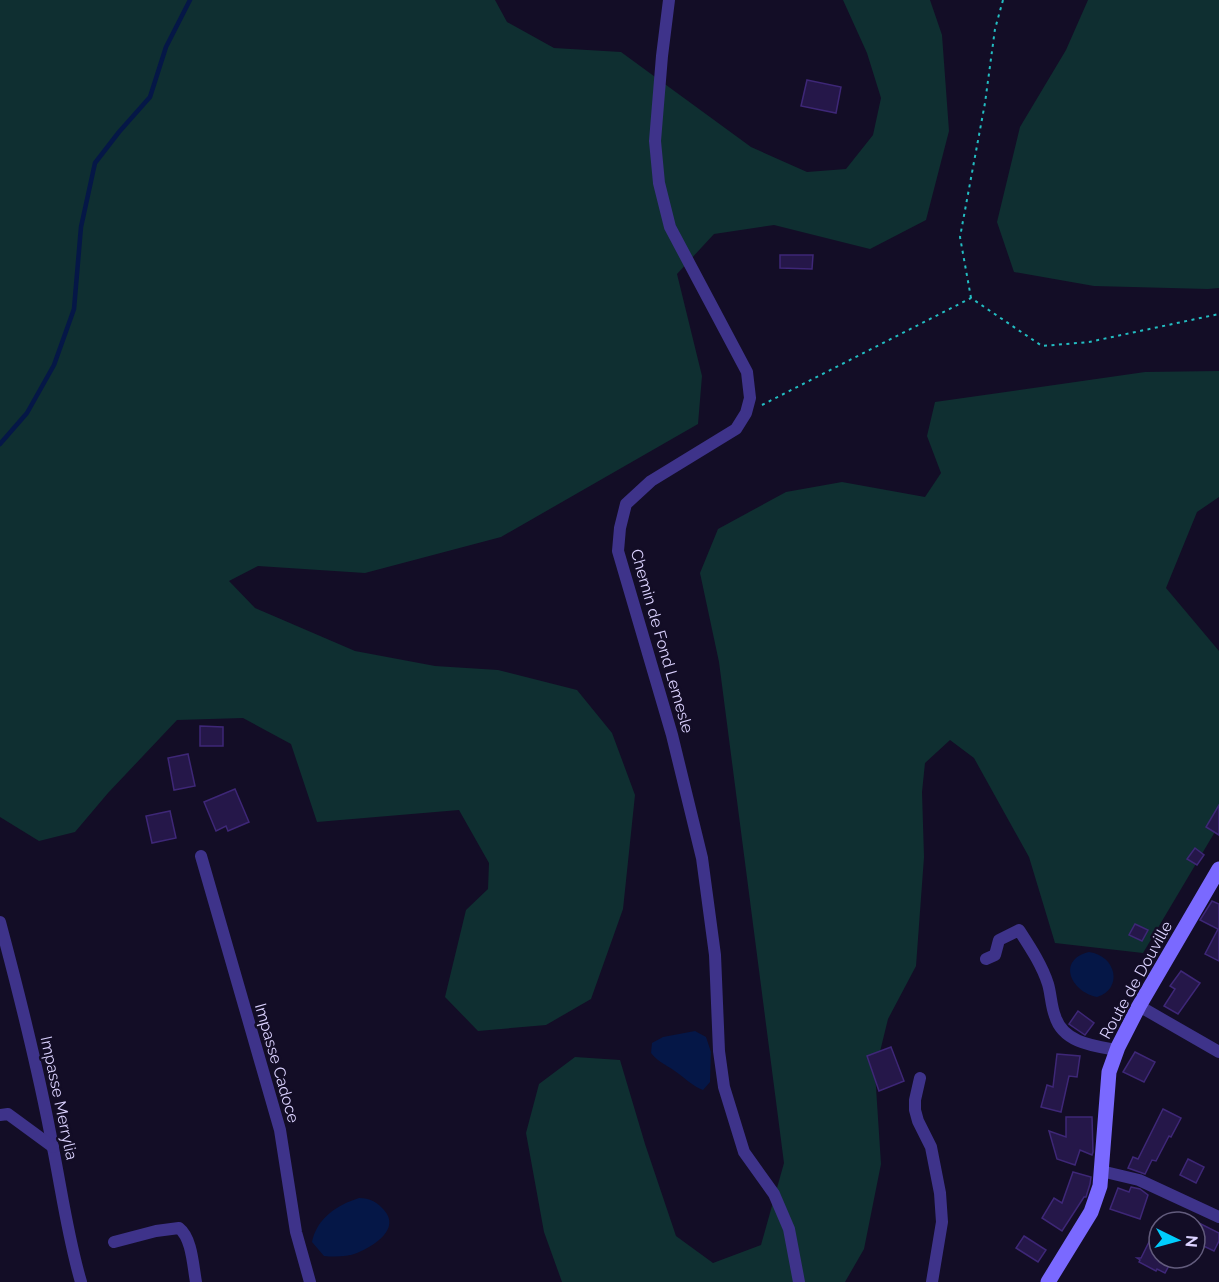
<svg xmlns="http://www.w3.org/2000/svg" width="1219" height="1282" viewBox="0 0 1219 1282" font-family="Raleway,sans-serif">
	<rect width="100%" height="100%" fill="#130d26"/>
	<g fill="#0f2f31">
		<path d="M0,0H495L507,22L554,48L621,52L751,147L807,172L846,169L873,135L881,98L867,53L843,0H930L942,35L949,131L926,220L870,249L774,225L714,234L677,274L702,376L698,424L501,537L365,573L258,566L229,581L255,608L355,651L435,666L498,670L577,690L612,733L635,795L623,909L591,999L546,1025L478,1031L445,997L466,910L488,889L489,863L459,810L317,822L291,744L243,718L177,720L108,793L75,832L39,841L0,817Z"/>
		<path d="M1088,0H1219V288L1208,289L1094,286L1014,272L997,222L1020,127L1066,50Z"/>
		<path d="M1219,371V497L1197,512L1166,588L1219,651V825L1143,953L1055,943L1029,857L974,758L950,740L925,763L922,792L924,857L916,966L888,1019L875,1072L881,1164L864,1249L845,1282H562L544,1232L526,1133L539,1084L575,1057L620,1060L645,1144L676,1236L713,1263L761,1245L784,1163L719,662L700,573L718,529L786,492L842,482L925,497L941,473L927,436L935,402L1145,372Z"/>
	</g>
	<g fill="#051747">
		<path d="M1089,952C1117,956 1123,989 1097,997C1071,992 1056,960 1089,952Z"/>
		<path d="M695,1031L706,1037L711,1052L710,1082L703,1090C693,1086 687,1080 679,1074C669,1066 659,1063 651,1053L652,1043L663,1037Z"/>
		<path d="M359,1198C370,1198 377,1202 384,1210C401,1229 374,1246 357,1253C347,1257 334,1257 324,1256L312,1242C317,1218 337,1205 359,1198Z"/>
	</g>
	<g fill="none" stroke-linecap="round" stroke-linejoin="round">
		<path stroke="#051747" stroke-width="4.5" d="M0,444L27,413L54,365L74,309L81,227L95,163L119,132L150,97L166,47L190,0"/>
	</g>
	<g fill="#251749" stroke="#3e2777" stroke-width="1.5">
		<path d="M807,80L841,87L836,113L801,106Z"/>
		<path d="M780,255H813L812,269L780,268Z"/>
		<path d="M200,726L223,727V746H200Z"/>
		<path d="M188,754L195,786L174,790L168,758Z"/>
		<path d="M235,789L249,822L228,831L226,826L216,831L204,802Z"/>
		<path d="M1219,805V835L1206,827Z"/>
		<path d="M170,811L176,838L152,843L146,816Z"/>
		<path d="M1195,848L1204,855L1197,865L1187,859Z"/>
		<path d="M1212,901L1219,904V961L1205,954L1218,929L1200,920Z"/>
		<path d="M1135,924L1148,930L1142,941L1129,935Z"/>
		<path d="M1181,971L1200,983L1178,1014L1164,1006L1175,989L1170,986Z"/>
		<path d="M1078,1011L1094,1023L1085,1035L1069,1024Z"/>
		<path d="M891,1047L904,1081L879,1091L867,1056Z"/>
		<path d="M1135,1052L1155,1062L1144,1082L1123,1072Z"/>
		<path d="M1057,1054L1080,1056L1077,1077L1069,1076L1061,1112L1041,1107L1047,1085L1053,1087Z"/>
		<path d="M1163,1109L1181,1118L1171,1137L1169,1136L1156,1161L1152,1160L1145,1174L1128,1168L1133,1157L1138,1159Z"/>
		<path d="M1066,1117H1092L1093,1152L1092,1155L1080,1150L1075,1165L1057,1159L1049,1131L1066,1137Z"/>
		<path d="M1188,1159L1204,1167L1196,1183L1180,1175Z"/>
		<path d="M1073,1172L1091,1177L1090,1184L1086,1197H1084L1062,1231L1042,1218L1054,1198L1062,1203Z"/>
		<path d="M1131,1187L1140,1189L1148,1195L1140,1219L1110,1209L1118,1188L1129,1192Z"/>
		<path d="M1195,1221L1219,1233V1241L1214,1251L1195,1242Z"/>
		<path d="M1024,1236L1046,1250L1038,1262L1016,1248Z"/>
		<path d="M1150,1240L1159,1245V1258H1173L1165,1273L1157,1269L1156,1271L1139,1262L1140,1260L1137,1258H1141Z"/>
	</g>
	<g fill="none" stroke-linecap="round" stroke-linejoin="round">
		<g stroke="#23bdc2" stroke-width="2" stroke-dasharray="3 4.5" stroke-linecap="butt">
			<path d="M971,298L960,237L985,103L995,29L1003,0"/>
			<path d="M762,405L971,298L1042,346L1089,342L1219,314"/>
		</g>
		<g stroke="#3e338a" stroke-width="12">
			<path d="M669,0L662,56L655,141L659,183L670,227L747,372L750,398L746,413L736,429L651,481L626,504L620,528L618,551L672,735L702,858L715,955L719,1051L724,1087L744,1152L774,1194L789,1229L799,1282"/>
			<path d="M201,856L280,1130L296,1232L310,1282"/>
			<path d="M0,922C20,997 39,1072 53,1148C62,1193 68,1238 81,1282"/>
			<path d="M986,959L995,955L999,940L1019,930C1030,947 1042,965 1048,984C1051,994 1051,1006 1055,1016C1063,1043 1094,1046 1117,1050"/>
			<path d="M1139,1006L1219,1052"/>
			<path d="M920,1078L915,1100V1110L918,1121L931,1147L940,1193L942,1222L932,1282"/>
			<path d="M0,1115L8,1114L53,1147"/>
			<path d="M1101,1171L1139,1180L1219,1217"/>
			<path d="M114,1242L156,1231L179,1228C192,1238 193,1266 196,1282"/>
		</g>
		<path stroke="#7a69ff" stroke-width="15" d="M1048,1282L1091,1212L1100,1186L1109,1072L1118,1047L1139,1006L1219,869"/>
	</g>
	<g text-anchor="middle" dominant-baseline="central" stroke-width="5" stroke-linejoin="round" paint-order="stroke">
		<g font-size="16" fill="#dbd2ff" stroke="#130d26">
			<text transform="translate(662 641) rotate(74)">Chemin de Fond Lemesle</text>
			<text transform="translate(1136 980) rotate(-61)">Route de Douville</text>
			<text transform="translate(277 1063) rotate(74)">Impasse Cadoce</text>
			<text transform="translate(59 1098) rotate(78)">Impasse Merrylia</text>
		</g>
	</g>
	<g transform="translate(1177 1240) rotate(95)"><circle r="28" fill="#130d26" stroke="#635c7d" stroke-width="1.5"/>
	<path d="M0-4.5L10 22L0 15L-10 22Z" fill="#00cdfd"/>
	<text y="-9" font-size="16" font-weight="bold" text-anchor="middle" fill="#dbd2ff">N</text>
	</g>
</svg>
